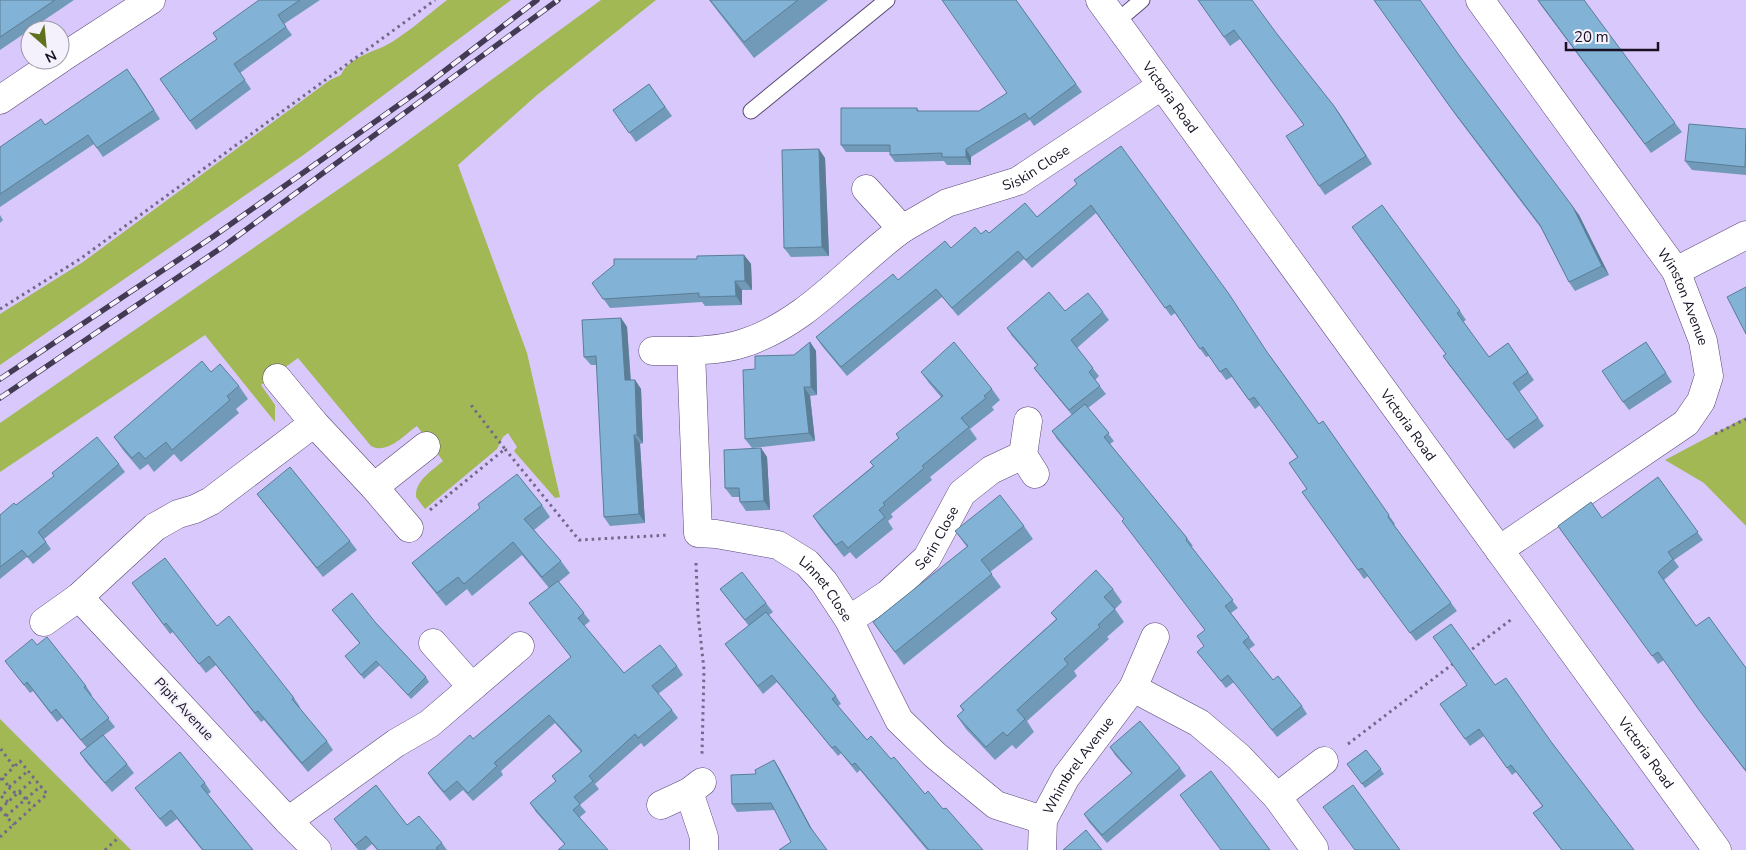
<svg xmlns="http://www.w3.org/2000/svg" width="1746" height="850" viewBox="0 0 1746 850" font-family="'Nunito Sans',sans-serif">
	<rect width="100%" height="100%" fill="#d9c8fc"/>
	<g fill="#a1b854">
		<path d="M447,0H511L302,156L0,365V314L83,262L330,80L341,75C349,56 376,52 392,42C411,30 429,14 447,0Z"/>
		<path d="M601,0H656L537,95L458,165L527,353L560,497L555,498L514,451L517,447L508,433L503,437L497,449L425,509L416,497C415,480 432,471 443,461L417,426C404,435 387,455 371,446L298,358L261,385L275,405V422L205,335L0,472V423L391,153Z"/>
		<path d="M1746,417V526L1704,483L1665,460Z"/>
		<path d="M0,719L131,850H0Z"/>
	</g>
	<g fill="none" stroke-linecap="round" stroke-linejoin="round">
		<defs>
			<g id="lane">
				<path d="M1116,22L1142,0"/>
				<path d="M751,111L887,0"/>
			</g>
			<g id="street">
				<path id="s1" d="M1480,0L1676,271L1703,341L1709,376L1701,401L1686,423L1499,550"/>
				<path d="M60,59L151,0"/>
				<path d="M0,100L59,60"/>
				<path id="s2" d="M866,189L902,229L947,203L1018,181L1161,86"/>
				<path d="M1676,271L1746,235"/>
				<path d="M653,351C681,351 718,352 744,343C808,322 850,267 902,229"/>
				<path id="s3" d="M691,351L698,533L716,534L778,545L807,563L824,582L849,620L899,720L935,755L996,805L1043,820"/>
				<path d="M277,378L314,423"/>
				<path d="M1028,421L1023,455L1035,474"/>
				<path d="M374,487L409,528"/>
				<path id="s4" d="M849,620L888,594L927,558L962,493L991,470L1023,455"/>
				<path d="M44,622L79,597"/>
				<path d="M433,643L472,687"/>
				<path d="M1133,688L1199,723L1239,757L1277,797"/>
				<path d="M689,792L704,837V850"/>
				<path d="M661,805L689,792L702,782"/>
				<path d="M288,821L79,597L155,527L178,514L195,509L211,501L314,423L374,487L426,446"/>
				<path d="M1314,848L1277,797L1324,761"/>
				<path d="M317,850L288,821L396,743L429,724L520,646"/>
				<path id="s5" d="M1042,850L1043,820L1066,777L1133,688L1155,637"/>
			</g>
			<g id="secondary">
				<path id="s6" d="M1100,0L1717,850"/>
			</g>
		</defs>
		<use href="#lane" stroke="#594874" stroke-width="17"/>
		<use href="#street" stroke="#594874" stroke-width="29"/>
		<use href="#secondary" stroke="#594874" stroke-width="29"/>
		<g stroke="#74688a" stroke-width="3" stroke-dasharray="2.5 4" stroke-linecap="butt">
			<path d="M0,309L80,259L435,0"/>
			<path d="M1715,434L1746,419"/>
			<path d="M505,449L579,540L669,535"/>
			<path d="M430,510L505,449L471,405"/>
			<path d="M696,563L698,614L704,670L702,754"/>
			<path d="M1467,653L1512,619"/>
			<path d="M1348,744L1454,663"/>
			<path d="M2,778L10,788"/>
			<path d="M0,780L14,767L0,748"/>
			<path d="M9,787L28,771"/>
			<path d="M19,792L34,779"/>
			<path d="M8,802L1,796L10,788L17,795"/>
			<path d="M0,809L19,792L33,807"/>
			<path d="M0,809L14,825"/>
			<path d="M6,816L41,786"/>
			<path d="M0,837L47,794L20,761L14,767"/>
			<path d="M105,850L117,839"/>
		</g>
		<use href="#lane" stroke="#fff" stroke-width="15"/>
		<use href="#street" stroke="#fff" stroke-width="28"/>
		<use href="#secondary" stroke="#fff" stroke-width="28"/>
		<defs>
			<g id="rail">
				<path d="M0,379L214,236L417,92L537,0"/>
				<path d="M0,398L224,246L558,0"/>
			</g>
		</defs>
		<use href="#rail" stroke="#433a54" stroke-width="5.5"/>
		<use href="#rail" stroke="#f4f1fc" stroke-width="4" stroke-dasharray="11" stroke-linecap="butt"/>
	</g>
	<g fill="#709ab8">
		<path d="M0,0H74L0,50Z"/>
		<path d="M259,0H320L284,24L292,35L240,73L251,89L196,130L160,79L217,39Z"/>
		<path d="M709,0H828L754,58Z"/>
		<path d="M1016,0L1082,92L1034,126L1030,120L971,157V165H947L944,161L895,162L890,155V152H846L841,145L917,108L919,111H979L1007,93Z"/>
		<path d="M1198,0L1277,34L1340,114L1372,164L1325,195L1319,186L1304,125L1240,39L1230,46Z"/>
		<path d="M1374,0L1461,58L1579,215L1609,275L1575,291L1569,282L1541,228L1457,117Z"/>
		<path d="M1537,0L1675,123L1682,132L1651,153Z"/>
		<path d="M134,78L160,119L103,157L94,144L0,207V147L45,125Z"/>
		<path d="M649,84L672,116L636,142L613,110Z"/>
		<path d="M1746,129V175L1692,170L1685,161Z"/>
		<path d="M825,158L829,256L791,257L784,248Z"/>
		<path d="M1077,184L1271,357L1319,424L1323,421L1395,524L1394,525L1457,611L1416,641L1368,576L1364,579L1302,492L1307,489L1297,457L1260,405L1255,409L1232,377L1226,380L1209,356L1206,357L1175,313L1171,316L1096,213L1032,268L1024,259L958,316L942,297L847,376L822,346L816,337L898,280L951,248L981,234L989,233L1037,217Z"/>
		<path d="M0,215L3,220L0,223Z"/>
		<path d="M1358,236L1460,311L1466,320L1463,322L1489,357L1508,343L1534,380L1519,392L1544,426L1514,449L1449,365L1443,356L1446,354Z"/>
		<path d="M744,255L751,264L752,290H742V305L705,306L702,302L610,308L592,283L697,259Z"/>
		<path d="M1065,311L1103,312L1109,320L1077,348L1099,376L1095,380L1106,394L1088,408L1114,441L1110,444L1187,538L1193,546L1191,547L1238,608L1231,613L1255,645L1248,650L1273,680L1302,706L1307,714L1277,737L1234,682L1226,688L1203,659L1197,652L1204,646L1205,630L1124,519L1057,439L1052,431L1072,415L1040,376L1034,368L1038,366L1012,336L1007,328Z"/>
		<path d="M621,318L627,327L631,380H635L641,389L643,443L640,444L645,523L610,526L604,517L597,365H591L584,357Z"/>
		<path d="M810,342L816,351L817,395L810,396L815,441L752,448L745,439L755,369L794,355Z"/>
		<path d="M1652,351L1672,382L1629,410L1623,402Z"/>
		<path d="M211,372L239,386L248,399L236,409L239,413L181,462L174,454L154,472L148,464L140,470L123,450L114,437Z"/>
		<path d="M921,372L992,389L1000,400L992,407L994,410L970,429L977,439L930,477L932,480L891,514L893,517L888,521L893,529L856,559L850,552L844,557L821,528L813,516L873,466L870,462L899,438L941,397L929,383Z"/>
		<path d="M761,448L767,457L770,510L746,511L740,502L739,497H732L725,488Z"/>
		<path d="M119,464L125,472L44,539L51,549L33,564L27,557L0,579V515L16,505Z"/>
		<path d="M1658,477L1703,540L1674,560L1679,567L1664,580L1696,626L1746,668V772L1705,718L1664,660L1658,664L1558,526L1602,518Z"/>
		<path d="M257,494L350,541L357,550L323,577L263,502Z"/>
		<path d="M542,505L550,517L534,530L561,561L570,573L559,582L590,621L584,626L624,673L677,666L683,675L658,694L672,710L678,718L644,747L641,743L595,784L599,789L580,805L586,812L580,817L565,845L536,812L530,803L556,782L552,776L581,752L555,723L501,771L503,775L473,801L463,790L450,801L434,782L428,773L473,739L571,657L529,603L549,588L522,555L472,596L467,589L446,606L421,575L412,563Z"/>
		<path d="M1024,526L1033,539L990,572L1001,587L904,665L873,622L967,547L955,531Z"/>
		<path d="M132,583L217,626L294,698L300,707L299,708L327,741L333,750L308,772L264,720L261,722L216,665L206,673L173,632L170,634Z"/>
		<path d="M720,589L766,603L773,612L769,615L836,696L841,704L838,706L867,740L891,759L925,794L943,809L983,850H927L860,770L857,773L841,753L838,756L777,682L763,694L725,644L749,626Z"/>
		<path d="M1113,589L1122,602L1115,609L1124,622L1107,637L1109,639L1074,671L1077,676L1027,721L1034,732L1016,749L1012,745L995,760L966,729L957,716L963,711L960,706L1056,619L1051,613Z"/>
		<path d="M332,610L375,622L426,677L429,682L411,699L380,665L364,679L345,656L360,644Z"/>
		<path d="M37,645L86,686L92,695L91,696L115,727L103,736L127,764L134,773L112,792L86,762L80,753L87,748L62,718L57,722L33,691L30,693L5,661Z"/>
		<path d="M1495,685L1552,743L1634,850H1561L1533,813L1542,806L1516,772L1512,775L1484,736L1470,746L1440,704Z"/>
		<path d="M1110,747L1180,768L1186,776L1107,843L1089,822L1084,814L1132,774L1115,755Z"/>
		<path d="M1366,750L1384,774L1365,788L1347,764Z"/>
		<path d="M774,760L779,768L814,833L791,842L775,810L737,812L732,804L756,774Z"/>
		<path d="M205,783L211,792L208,794L253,850H202L177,819L166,827L135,788Z"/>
		<path d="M334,819L407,825L442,843L447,850H377L372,844L365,850H358Z"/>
	</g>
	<g fill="#5b7d96">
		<path d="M819,149L825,158L829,256L822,247Z"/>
		<path d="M966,149L971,157V165L966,157Z"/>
		<path d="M1573,207L1579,215L1609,275L1602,266Z"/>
		<path d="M744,255L751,264L752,290L745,281Z"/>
		<path d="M735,281L742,290V305L736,296Z"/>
		<path d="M621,318L627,327L631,389L625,380Z"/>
		<path d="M810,342L816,351L817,395L811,387Z"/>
		<path d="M635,380L641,389L643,443L637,435Z"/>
		<path d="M804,387L810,396L815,441L809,433Z"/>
		<path d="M634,435L640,444L645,523L639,514Z"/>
		<path d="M761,448L767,457L770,510L764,501Z"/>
		<path d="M774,760L779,768L815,835L810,827Z"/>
	</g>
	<g fill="#82b3d6" stroke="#5b7d96">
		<path d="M0,0H55L0,37Z"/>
		<path d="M259,0H300L278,15L286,27L234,64L245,80L190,121L160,79L217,39L213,33Z"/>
		<path d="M710,0H798L744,42Z"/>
		<path d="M942,0H1016L1076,84L1029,119L1025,113L966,149V157H942V153L890,155V145H841V108H917V111H979L1007,93Z"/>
		<path d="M1198,0H1252L1277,34L1334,106L1366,156L1319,186L1286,136L1304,125L1234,30L1224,37Z"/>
		<path d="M1374,0H1420L1461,58L1573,207L1602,266L1569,282L1540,225L1451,108Z"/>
		<path d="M1538,0H1584L1675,123L1645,144Z"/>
		<path d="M127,69L154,110L97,148L88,135L0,194V147L41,119L45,125Z"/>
		<path d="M649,84L665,107L629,133L613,110Z"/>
		<path d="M1689,124L1746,129L1745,167L1685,161Z"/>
		<path d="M1121,146L1229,294L1267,352L1319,424L1323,421L1389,515L1388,517L1451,603L1410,633L1362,568L1358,570L1302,492L1307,489L1289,463L1298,457L1254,397L1249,400L1226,368L1220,372L1203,347L1200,349L1170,305L1165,308L1091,205L1026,260L1018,251L952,308L936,289L841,367L816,337L893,274L898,280L945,241L951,248L975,227L981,234L986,230L989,233L1025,203L1037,217L1077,184L1074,180Z"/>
		<path d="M819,149L822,247L784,248L782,150Z"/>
		<path d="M1382,205L1460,311L1457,313L1489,357L1508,343L1528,372L1513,383L1538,418L1507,440L1443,356L1446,354L1352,227Z"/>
		<path d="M744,255L745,281H735L736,296L699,297V293L603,299L592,283L614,265V259H697V256Z"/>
		<path d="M1746,287V334L1727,297Z"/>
		<path d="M1049,292L1065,311L1088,293L1103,312L1071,340L1093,368L1089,372L1100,386L1069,410L1034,368L1038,365L1007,328Z"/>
		<path d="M621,318L625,380H635L637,435H634L639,514L604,517L596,356L584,357L582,320Z"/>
		<path d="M810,342L811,387H804L809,433L745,439L743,370L755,369V356L794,355Z"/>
		<path d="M954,342L992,389L984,396L986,398L961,418L969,427L922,466L924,468L883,503L885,505L879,510L885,517L848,548L842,541L836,545L813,516L874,466L870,462L899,438L896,434L943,396L921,372Z"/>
		<path d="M1646,342L1666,373L1623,402L1602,371Z"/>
		<path d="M202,361L211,372L220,364L239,386L227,396L230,400L172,450L166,442L145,459L139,452L132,458L114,437Z"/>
		<path d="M1085,404L1109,433L1104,437L1187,538L1186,540L1233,600L1225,606L1249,637L1243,642L1273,680L1278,676L1302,706L1272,730L1228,675L1221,681L1197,652L1204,646L1197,636L1205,630L1122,521L1124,519L1052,431Z"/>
		<path d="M97,437L119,464L38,532L46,542L28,557L22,550L0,567V515L14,503L16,505L54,476L52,473Z"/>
		<path d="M761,448L764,501L740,502L739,488H725L724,450Z"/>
		<path d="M290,467L350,541L317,568L257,494Z"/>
		<path d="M517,474L542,505L524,519L561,561L542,577L513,542L464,584L458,577L437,593L412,563L480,508L478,504Z"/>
		<path d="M1658,477L1698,532L1668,552L1673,559L1658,572L1696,626L1709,617L1746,668V771L1699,710L1658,652L1652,656L1558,526L1591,502L1602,518Z"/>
		<path d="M1000,495L1024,526L981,560L992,574L895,652L873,622L968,546L955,531Z"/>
		<path d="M165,558L217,626L229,616L294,698L292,699L327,741L302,763L258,711L255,713L209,656L199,664L166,623L164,625L132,583Z"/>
		<path d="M1096,570L1113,589L1104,597L1115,609L1098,625L1100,627L1064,659L1068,664L1017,710L1025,719L1007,736L1003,732L986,747L957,716L964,710L960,706L1057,619L1051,613Z"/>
		<path d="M742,572L766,603L745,620L720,589Z"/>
		<path d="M558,581L584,613L578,618L624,673L660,645L677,666L652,686L672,710L638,738L635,734L589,776L593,781L574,797L580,804L573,810L608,850H558L565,844L530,803L556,781L552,776L582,751L549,715L494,763L497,766L468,793L457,781L444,792L428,773L470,735L473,739L571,657L529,603Z"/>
		<path d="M352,593L375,622L426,677L408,695L376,661L361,675L345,656L360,643L332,610Z"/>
		<path d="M766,612L836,696L832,699L867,740L871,736L891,759L894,757L925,794L928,791L943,809L946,808L983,850H929L855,763L852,765L835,746L832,748L772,675L758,686L725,644Z"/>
		<path d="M1451,624L1495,685L1506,678L1552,743L1634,850H1562L1533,813L1543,806L1511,765L1507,768L1479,729L1465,739L1440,704L1467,685L1433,637Z"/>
		<path d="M47,637L86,686L84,687L109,718L81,740L56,709L51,713L27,682L24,685L5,661L32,639L37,645Z"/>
		<path d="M1140,721L1180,768L1102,835L1084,814L1132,773L1110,747Z"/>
		<path d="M103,735L127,764L105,783L80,753Z"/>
		<path d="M1366,750L1381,769L1362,784L1347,764Z"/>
		<path d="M180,752L205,783L201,786L253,850H203L171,810L160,819L135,788Z"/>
		<path d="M774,760L810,827L827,850H779L791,842L771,803L732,804L731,775L756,774L755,770Z"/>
		<path d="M1211,771L1270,850H1221L1180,795Z"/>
		<path d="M376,785L407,825L419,816L442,843L436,848L438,850H378L366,836L355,845L334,819Z"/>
		<path d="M1353,785L1400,850H1355L1323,807Z"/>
		<path d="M1086,830L1102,850H1063Z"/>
	</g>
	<g text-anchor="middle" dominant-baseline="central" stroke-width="4" stroke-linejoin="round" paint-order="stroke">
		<g font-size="14" fill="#181123" stroke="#f4f1fc">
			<text stroke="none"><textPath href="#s6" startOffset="120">Victoria Road</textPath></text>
			<text stroke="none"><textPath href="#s2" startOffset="202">Siskin Close</textPath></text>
			<text stroke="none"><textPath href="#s1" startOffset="361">Winston Avenue</textPath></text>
			<text stroke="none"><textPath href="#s6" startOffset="525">Victoria Road</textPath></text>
			<text stroke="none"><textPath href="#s4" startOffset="122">Serin Close</textPath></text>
			<text stroke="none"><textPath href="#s3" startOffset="329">Linnet Close</textPath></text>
			<text transform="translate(184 709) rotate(47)">Pipit Avenue</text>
			<text stroke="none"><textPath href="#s6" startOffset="930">Victoria Road</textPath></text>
			<text stroke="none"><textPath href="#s5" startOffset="95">Whimbrel Avenue</textPath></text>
		</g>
	</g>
	<g transform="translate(45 45) rotate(153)"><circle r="24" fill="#f4f1fc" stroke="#9c97a5"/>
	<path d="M0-4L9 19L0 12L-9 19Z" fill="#60711e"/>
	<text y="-8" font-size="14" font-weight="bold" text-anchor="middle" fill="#181123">N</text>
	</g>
	<path d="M1566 42v8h92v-8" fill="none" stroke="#181123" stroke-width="2.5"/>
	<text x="1574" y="42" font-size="15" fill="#181123" stroke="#f4f1fc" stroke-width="4" paint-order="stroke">20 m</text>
</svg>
